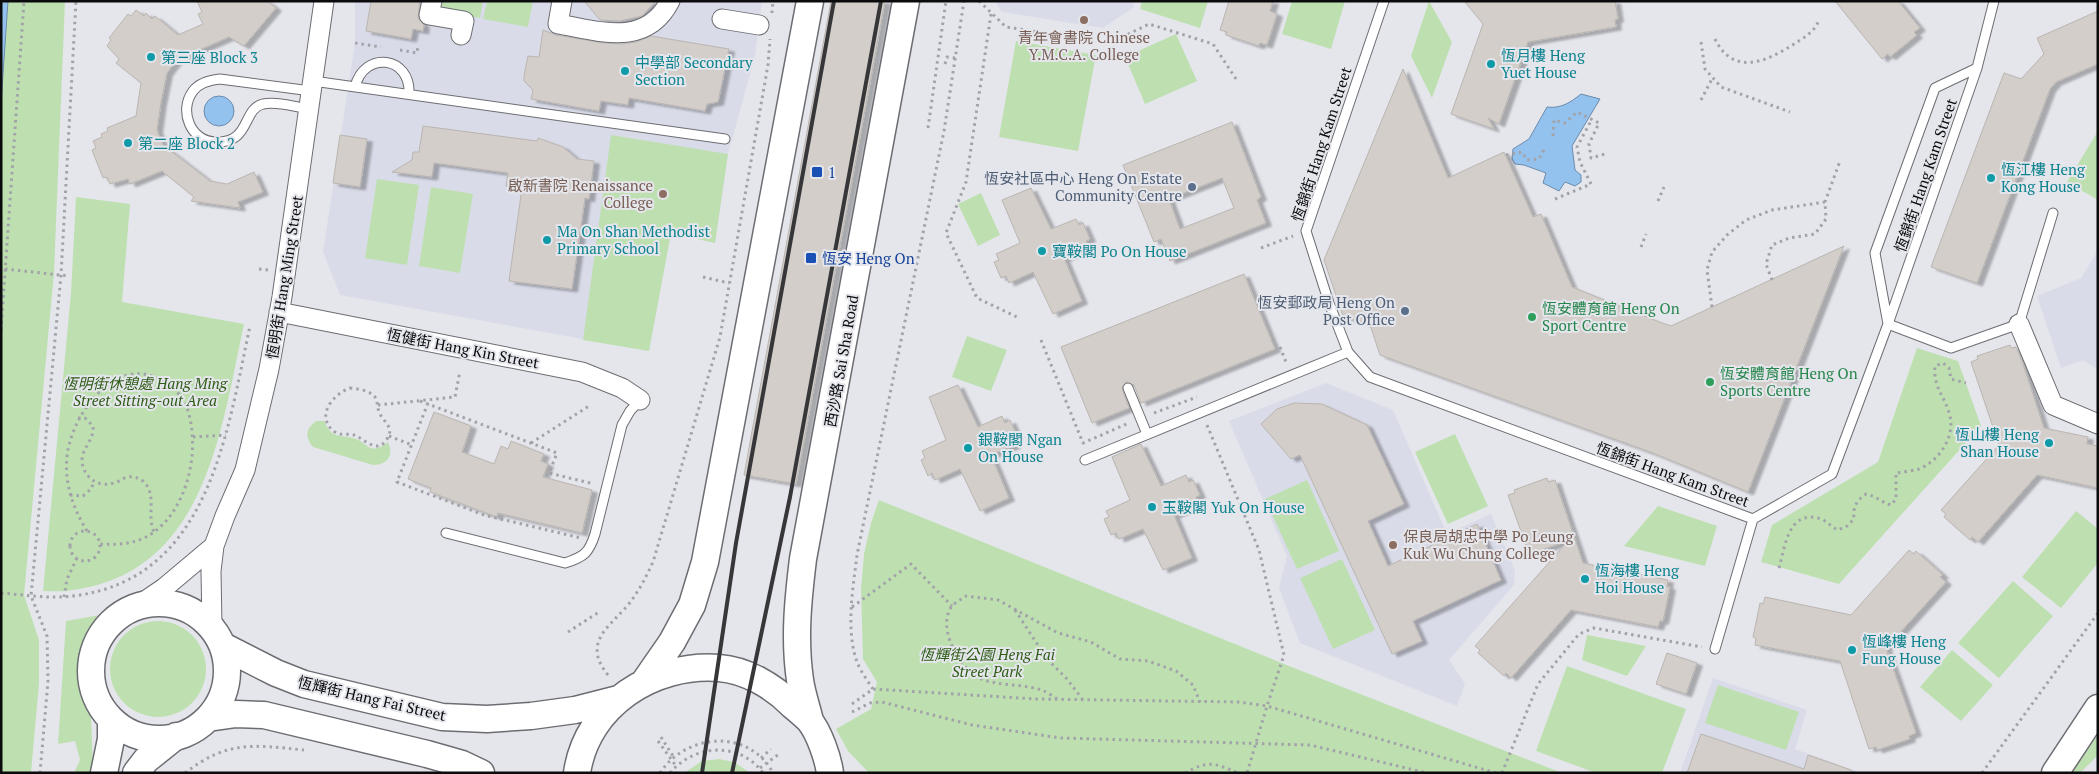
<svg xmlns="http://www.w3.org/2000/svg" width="2099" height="774" font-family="'PT Serif','Noto Sans TC',serif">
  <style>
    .built { fill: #d9dbe8 }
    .green { fill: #bee0b1 }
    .water { fill: #94c2ef; stroke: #6b8bab }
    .building { fill: #d3ceca; stroke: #bab5b1; fill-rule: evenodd; filter: url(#shadow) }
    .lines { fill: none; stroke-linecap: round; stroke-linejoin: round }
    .lane-casing { stroke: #6c6d72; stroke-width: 11 }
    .street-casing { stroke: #6c6d72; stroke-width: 21 }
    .secondary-casing { stroke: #6c6d72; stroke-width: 29 }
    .path { stroke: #a2a3a8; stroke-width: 3; stroke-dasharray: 2.5 4; stroke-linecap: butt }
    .lane { stroke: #fff; stroke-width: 9 }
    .street { stroke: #fff; stroke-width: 19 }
    .secondary { stroke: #fff; stroke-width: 26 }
    .rail { stroke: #37373a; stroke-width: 4 }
    .education-dot { fill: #8d6e63; stroke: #e5e6ec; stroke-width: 2 }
    .culture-dot { fill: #0f9aa8; stroke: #e5e6ec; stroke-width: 2 }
    .transit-dot { fill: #1a4fb4; stroke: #e5e6ec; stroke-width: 2 }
    .service-dot { fill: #5c6f8a; stroke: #e5e6ec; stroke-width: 2 }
    .leisure-dot { fill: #2e9e5b; stroke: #e5e6ec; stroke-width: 2 }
    .labels { text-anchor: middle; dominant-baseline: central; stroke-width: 4; stroke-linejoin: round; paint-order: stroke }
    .education-label { font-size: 15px; fill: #785e54; stroke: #e5e6ec }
    .culture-label { font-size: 15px; fill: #0d838f; stroke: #e5e6ec; text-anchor: start }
    .street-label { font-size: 15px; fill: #0b0b0d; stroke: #e5e6ec }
    .transit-label { font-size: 15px; fill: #164399; stroke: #e5e6ec; text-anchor: start }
    .service-label { font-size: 15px; fill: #4e5e75; stroke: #e5e6ec; text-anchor: end }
    .leisure-label { font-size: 15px; fill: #27864d; stroke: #e5e6ec; text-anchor: start }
    .park-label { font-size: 15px; font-style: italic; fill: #2e5c16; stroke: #e5e6ec }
  </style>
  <defs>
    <filter id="shadow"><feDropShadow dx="5.5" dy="3" stdDeviation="1" flood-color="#0004"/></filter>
  </defs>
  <rect width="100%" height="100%" fill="#e5e6ec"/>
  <path class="built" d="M355 1H762L755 56 728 154 715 243 671 233 649 351 340 295 323 252 355 43Z
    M995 1H1134L1133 8 1103 28 1002 12Z
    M2098 250V370L2083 360 2061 368 2037 296 2081 278Z
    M1326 383 1393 410 1447 534 1491 514 1515 570 1514 585 1449 660 1465 684 1457 706 1300 643 1279 588 1287 556 1229 421Z
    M1713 678 1807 710 1795 749 1839 765 1836 773H1680Z"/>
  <path class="green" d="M8 1H65L54 273 24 595 39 640V684L31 773H1V103Z
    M437 1H483L480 18 435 10Z
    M487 1H533L528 27 483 19Z
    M1142 1H1208L1200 28 1140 9Z
    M1292 1H1345L1331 49 1282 34Z
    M1429 1 1452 42 1432 98 1411 56Z
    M1176 34 1197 81 1145 104 1125 57Z
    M1016 41 1096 55 1078 151 999 137Z
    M2098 131V200L2067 182Z
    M611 135 728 154 715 243 671 233 649 351 583 340Z
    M377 179 419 185 407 265 365 258Z
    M431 187 473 194 460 273 419 266Z
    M981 193 1000 235 978 246 958 204Z
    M76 197 130 204 122 302 244 324C221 430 206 572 73 590 63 592 53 591 43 591L71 293Z
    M967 336 1007 350 991 391 952 377Z
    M1917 348 1958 361 1981 426 1839 584 1761 562 1772 525 1878 462Z
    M317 421H324C333 439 336 434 353 438 369 442 368 457 388 442 394 455 388 465 373 465L313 447C304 437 306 427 317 421Z
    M1455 434 1488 506 1448 524 1415 452Z
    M1307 480 1339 551 1297 569 1265 499Z
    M879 500 1289 666 1562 773H869L848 751 836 729 871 709 877 682 863 659 861 589 864 554 871 523Z
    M1658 506 1717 526 1705 566 1624 546Z
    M2076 511 2098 529V563L2061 608 2022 577Z
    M1342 559 1375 630 1333 649 1300 578Z
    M2013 581 2053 616 1999 678 1958 643Z
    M100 615 84 654 91 716 93 768 90 773H74L80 760 75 741 58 744 66 621Z
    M110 669a48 48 0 1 1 96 0a48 48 0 1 1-96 0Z
    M1587 635 1646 646 1627 676 1582 660Z
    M1952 650 1993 685 1961 721 1920 687Z
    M1567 666 1686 709 1662 773H1596L1536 751Z
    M1718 685 1799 712 1786 750 1705 723Z
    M2098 735V755L2080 773H2071Z
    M719 759 734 762 750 773H684L702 761Z"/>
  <path class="water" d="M1 1H8L1 103Z
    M1581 94 1600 99 1572 146 1575 170 1581 175V182L1575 186 1565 182 1559 191 1543 183 1546 173 1524 165 1515 164 1512 159 1513 149 1529 139 1547 107C1561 109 1571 102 1581 94Z
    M204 111a15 15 0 1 1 30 0a15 15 0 1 1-30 0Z"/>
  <path class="building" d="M197 1H267L276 8 244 46 229 37 177 60 167 73 161 102 157 130 163 145 210 181 227 184 254 172 263 192 238 202 240 208 191 201 194 197 162 171 130 184 128 179 110 184 107 177 103 178 92 150 96 148 93 141 102 137 101 134 108 131 107 128 136 116 141 83 116 63 119 59 107 46 111 40 109 38 128 14 131 16 136 10 144 16 146 13 152 19 155 16 178 35 203 24 198 14 202 12Z
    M371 1H420L418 18 424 25 423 31 413 29 411 39 366 31Z
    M584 1H656L642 16 620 21 600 20Z
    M831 1H885L796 484 744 475Z
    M1229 1H1273L1270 11 1277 14 1267 45 1260 43 1259 46 1226 35 1227 32 1220 30Z
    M1464 1H1615L1618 19 1615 20 1616 27 1528 42 1499 124 1488 118 1494 129 1451 114 1483 24Z
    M1835 1H1898L1920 28 1914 32 1917 35 1890 57 1888 54 1882 59Z
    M2098 11V64L2056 82 2050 89 1977 283 1931 267 2004 73 2021 79 2044 54 2037 38Z
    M543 30 556 35 604 43 621 44 636 42 651 36 729 49 718 102 707 104 705 111 629 98 628 105 601 101 599 111 531 99 533 90 524 81V76L528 56 539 57Z
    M1403 69 1448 178 1504 152 1533 217 1541 214 1572 287 1662 323 1671 326 1844 246 1748 492 1653 453 1380 355 1370 325 1343 316 1324 260Z
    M1232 122 1261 197 1257 200 1266 223 1170 261 1161 239 1154 242 1123 165ZM1222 178 1234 208 1180 229 1169 199Z
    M423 126 537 141 538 138 563 147 577 159 594 161 589 199 585 198 572 289 509 281 522 188 506 186 508 173 434 163 432 177 392 172 412 160 413 152H419Z
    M340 135 367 139 360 187 333 183Z
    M1031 188 1051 229 1076 219 1079 225 1083 223 1090 239 1086 241 1089 248 1064 258 1082 301 1053 314 1033 272 1009 283 1006 276 1001 278 994 262 999 260 996 254 1020 243 1002 200Z
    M1244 274 1275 349 1141 403 1134 385 1126 382 1122 388 1129 408 1092 423 1061 347Z
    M2010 345 2011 348 2016 347 2023 364 2044 428 2088 437 2087 444 2098 446V488L2037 475 1978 542 1972 537 1970 540 1944 517 1946 514 1941 510 1999 445 1971 362 1978 359 1977 356Z
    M958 385 978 427 1002 416 1005 423 1010 420 1017 436 1013 438 1015 445 991 455 1009 498 980 511 960 469 935 480 932 473 928 476 921 460 925 458 922 451 946 440 929 397Z
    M1294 403 1322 404 1367 425 1404 504 1368 521 1388 566 1477 524 1501 580 1413 621 1422 641 1392 654 1300 455 1291 459 1261 424 1277 409Z
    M434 412 471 426 462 452 494 464 501 446 508 449 511 441 544 454 541 461 548 464 543 477 592 490 582 533 498 513 497 517 430 492 431 488 408 479Z
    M1141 444 1161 486 1186 475 1189 482 1193 480 1200 495 1196 497 1199 504 1174 515 1192 558 1163 570 1143 529 1119 539 1116 533 1111 535 1104 519 1109 517 1106 511 1130 500 1112 457Z
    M1547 478 1548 482 1555 480 1583 563 1668 580 1667 587H1670L1663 621H1660L1658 627 1571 610 1511 678 1506 673 1504 676 1478 653 1480 650 1475 646 1568 541 1529 554 1508 495 1515 493 1514 490Z
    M1909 550 1914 554 1916 551 1943 575 1940 577 1946 582 1886 648 1916 733 1909 736 1910 739 1877 750 1876 747 1869 749 1840 661 1755 645 1756 638 1753 637 1760 603 1763 604 1765 597 1851 615Z
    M1667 653 1697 663 1686 694 1656 684Z
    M1701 734 1804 769 1808 755 1851 770V773H1687Z"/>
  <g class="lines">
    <defs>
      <path id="lane" d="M1384 1 1306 231 1329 303 1348 352 1370 377 1753 519 1832 474 1888 324 1977 68 1994 1
        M1977 68 1935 88 1875 253 1888 324 1951 348 2019 324 2053 213
        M313 81 725 139
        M355 87C364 50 411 56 409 94
        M309 109C295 107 277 101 263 104 242 109 251 143 216 142 191 142 178 111 193 91 199 83 210 80 220 79L311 91
        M1128 388 1147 434
        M1085 460 1348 352
        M446 533 565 563C584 557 589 553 595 534L622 425 630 411 640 400
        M1715 649 1753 519"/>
      <path id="street" d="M432 1 429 15 464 21 461 35
        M562 1 558 24C599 31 646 48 670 1
        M722 19 759 25
        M279 312 582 372 622 388 640 400
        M2019 324 2053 405 2098 424
        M139 605 164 588 214 546
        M212 627 211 571 214 546 225 516 245 470 269 369 282 297 324 1"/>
      <path id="secondary" d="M91 671a68 68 0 1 1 136 0a68 68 0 1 1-136 0Z
        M223 646 276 673 304 684 442 717 487 719 531 716 575 710 618 699
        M645 681 672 642 692 605 705 562 810 1
        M208 718 236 714 264 715 427 754 462 764 481 773
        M810 721C807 708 802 694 800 680 794 639 798 600 803 559L906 1
        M104 773 111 739V721
        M136 773 146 760 176 736
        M577 773C587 705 653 663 719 668 746 670 773 686 792 705 798 710 804 715 809 720 819 732 828 758 830 773
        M2055 773 2098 708"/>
    </defs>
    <use href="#lane" class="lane-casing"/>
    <use href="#street" class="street-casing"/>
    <use href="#secondary" class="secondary-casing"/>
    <path class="path" d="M979 1 1006 27 1110 43 1149 24 1213 44 1238 82
      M772 13 773 1
      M991 14 966 182 946 233 977 298 1017 317
      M1715 39C1733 76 1765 62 1791 46 1803 38 1814 33 1819 20
      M1701 42 1705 69 1721 87 1790 112
      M355 43 381 47
      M400 50 417 53 418 46
      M945 64 947 57 955 58
      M1701 100 1713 77
      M928 128 946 1
      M1553 136 1554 120 1565 123 1577 112 1599 123 1589 144 1591 158 1605 154
      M1506 155 1522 152 1527 160 1539 159 1545 148
      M1555 199 1591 184 1580 162 1577 147 1592 119
      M1658 201 1664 187
      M1641 247 1646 234
      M1261 248 1293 236
      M5 269 69 276
      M259 269 269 270
      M703 277 729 283
      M1772 280 1766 264 1772 245 1789 238 1815 234 1826 219 1825 202 1840 161
      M1712 307 1707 270 1712 252 1727 235 1746 220 1772 210 1825 202
      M1 330 24 1
      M1041 340 1083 443 1129 423
      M1280 347 1286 362
      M350 388C358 389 369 390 375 397 378 402 377 407 379 412 383 422 395 427 387 439 377 455 365 439 354 435 348 433 341 436 335 432 314 417 333 394 350 388Z
      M420 401 557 453 549 473 594 484
      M428 403 397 482 484 515 581 538
      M378 405 455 397 460 371
      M1154 413 1197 397
      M78 418H85L93 426C95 440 81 448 82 462 84 478 99 488 114 483 119 482 122 478 128 477 134 476 138 478 143 481 158 495 146 514 154 532
      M1207 425 1259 550 1284 655 1267 706 1247 773
      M389 436 412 445
      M193 437 226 435
      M531 443 589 406
      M70 495 83 496 92 488 93 481
      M87 531C68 500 59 465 74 430 88 396 125 356 164 382 172 387 181 394 185 403 202 442 190 506 154 532 138 544 120 545 100 544
      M70 546a15 15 0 1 1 30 0a15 15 0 1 1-30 0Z
      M1779 568C1785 547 1788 511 1818 518 1825 519 1831 527 1838 530L1847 526 1854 519C1853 507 1856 501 1866 494 1876 496 1881 502 1891 505L1896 499V473C1903 472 1912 471 1919 469 1939 461 1955 437 1950 416 1945 396 1933 388 1935 366L1943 363 1949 368 1951 379 1966 383
      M1 593C25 595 50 599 73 596 209 580 227 433 250 326
      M64 597 67 579 77 558
      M852 607 911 564 952 606
      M1015 610 1047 659 1067 679 1083 700
      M568 632 599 612
      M608 675C582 643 608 628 628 605 639 591 646 577 653 562L720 337 768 65 770 39
      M873 689C867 680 859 669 856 659 846 627 853 588 857 555L944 131 964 1
      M1057 699C1053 696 1048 693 1044 691 1024 683 999 687 979 678 959 668 935 625 953 605 956 602 962 599 966 596L998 600 1058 633 1091 642 1120 659 1148 661 1176 671 1193 685 1200 702
      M852 704 873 689 1036 699 1239 702 1267 706 1496 773
      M852 712 870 703 882 702 972 725 1061 738 1310 745 1427 773
      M661 737 673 756
      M658 741 676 766
      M761 758 771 749
      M760 768 779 754
      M40 773 48 681 47 636 31 596 61 275 76 1
      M185 773C228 740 253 745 304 750
      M660 773C686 733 749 728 773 773
      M670 773C694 744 740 741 763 773
      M1185 773C1208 760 1215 763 1238 773
      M1502 773 1538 684 1579 634 1594 628 1702 647
      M1982 773 2098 613"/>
    <use href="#lane" class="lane"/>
    <use href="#street" class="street"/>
    <use href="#secondary" class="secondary"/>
    <path class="rail" d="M702 773 736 543 834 1
      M732 773 790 497 881 1"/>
  </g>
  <g class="education-dot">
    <circle cx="1084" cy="20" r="5"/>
    <circle cx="663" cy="194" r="5"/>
    <circle cx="1393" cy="545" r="5"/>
  </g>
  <g class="culture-dot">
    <circle cx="151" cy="57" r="5"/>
    <circle cx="1491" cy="64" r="5"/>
    <circle cx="625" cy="71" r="5"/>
    <circle cx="128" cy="143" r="5"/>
    <circle cx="1991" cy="178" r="5"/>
    <circle cx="547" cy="240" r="5"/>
    <circle cx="1042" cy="251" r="5"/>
    <circle cx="2049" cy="443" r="5"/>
    <circle cx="968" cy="448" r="5"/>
    <circle cx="1152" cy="507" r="5"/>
    <circle cx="1585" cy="579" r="5"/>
    <circle cx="1852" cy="650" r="5"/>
  </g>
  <g class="transit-dot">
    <rect x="811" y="166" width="12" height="12" rx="2.5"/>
    <rect x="805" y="252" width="12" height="12" rx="2.5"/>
  </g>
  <g class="service-dot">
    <circle cx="1192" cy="187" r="5"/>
    <circle cx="1405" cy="311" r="5"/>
  </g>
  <g class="leisure-dot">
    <circle cx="1532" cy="317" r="5"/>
    <circle cx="1710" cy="382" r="5"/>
  </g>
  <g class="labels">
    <g class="education-label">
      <text x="1084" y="37">青年會書院 Chinese<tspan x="1084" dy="17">Y.M.C.A. College</tspan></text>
      <text x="653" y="185" text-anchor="end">啟新書院 Renaissance<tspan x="653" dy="17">College</tspan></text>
      <text x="1403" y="536" text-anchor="start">保良局胡忠中學 Po Leung<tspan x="1403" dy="17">Kuk Wu Chung College</tspan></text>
    </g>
    <g class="culture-label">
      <text x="1501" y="55">恆月樓 Heng<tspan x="1501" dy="17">Yuet House</tspan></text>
      <text x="161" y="57">第三座 Block 3</text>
      <text x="635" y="62">中學部 Secondary<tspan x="635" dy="17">Section</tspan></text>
      <text x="138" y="143">第二座 Block 2</text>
      <text x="2001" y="169">恆江樓 Heng<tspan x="2001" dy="17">Kong House</tspan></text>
      <text x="557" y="231">Ma On Shan Methodist<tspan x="557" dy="17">Primary School</tspan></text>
      <text x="1052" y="251">寶鞍閣 Po On House</text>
      <text x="2039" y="434" text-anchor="end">恆山樓 Heng<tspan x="2039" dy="17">Shan House</tspan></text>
      <text x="978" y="439">銀鞍閣 Ngan<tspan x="978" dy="17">On House</tspan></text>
      <text x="1162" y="507">玉鞍閣 Yuk On House</text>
      <text x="1595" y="570">恆海樓 Heng<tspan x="1595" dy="17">Hoi House</tspan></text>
      <text x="1862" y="641">恆峰樓 Heng<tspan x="1862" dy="17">Fung House</tspan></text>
    </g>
    <g class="street-label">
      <text transform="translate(1321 144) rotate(-72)">恆錦街 Hang Kam Street</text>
      <text transform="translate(1925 175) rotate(-71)">恆錦街 Hang Kam Street</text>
      <text transform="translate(284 277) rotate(-81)">恆明街 Hang Ming Street</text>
      <text transform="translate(463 348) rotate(11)">恆健街 Hang Kin Street</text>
      <text transform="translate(841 361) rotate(-80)">西沙路 Sai Sha Road</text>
      <text transform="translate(1673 474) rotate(20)">恆錦街 Hang Kam Street</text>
      <text transform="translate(372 698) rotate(13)">恆輝街 Hang Fai Street</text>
    </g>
    <g class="transit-label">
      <text x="828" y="172">1</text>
      <text x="822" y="258">恆安 Heng On</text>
    </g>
    <g class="service-label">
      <text x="1182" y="178">恆安社區中心 Heng On Estate<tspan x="1182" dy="17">Community Centre</tspan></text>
      <text x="1395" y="302">恆安郵政局 Heng On<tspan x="1395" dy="17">Post Office</tspan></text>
    </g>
    <g class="leisure-label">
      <text x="1542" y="308">恆安體育館 Heng On<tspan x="1542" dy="17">Sport Centre</tspan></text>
      <text x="1720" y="373">恆安體育館 Heng On<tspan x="1720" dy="17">Sports Centre</tspan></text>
    </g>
    <g class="park-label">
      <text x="145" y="383">恆明街休憩處 Hang Ming<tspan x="145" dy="17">Street Sitting-out Area</tspan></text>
      <text x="987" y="654">恆輝街公園 Heng Fai<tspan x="987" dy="17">Street Park</tspan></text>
    </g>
  </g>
  <rect width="2099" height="774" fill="none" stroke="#0b0b0d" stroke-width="5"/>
</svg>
